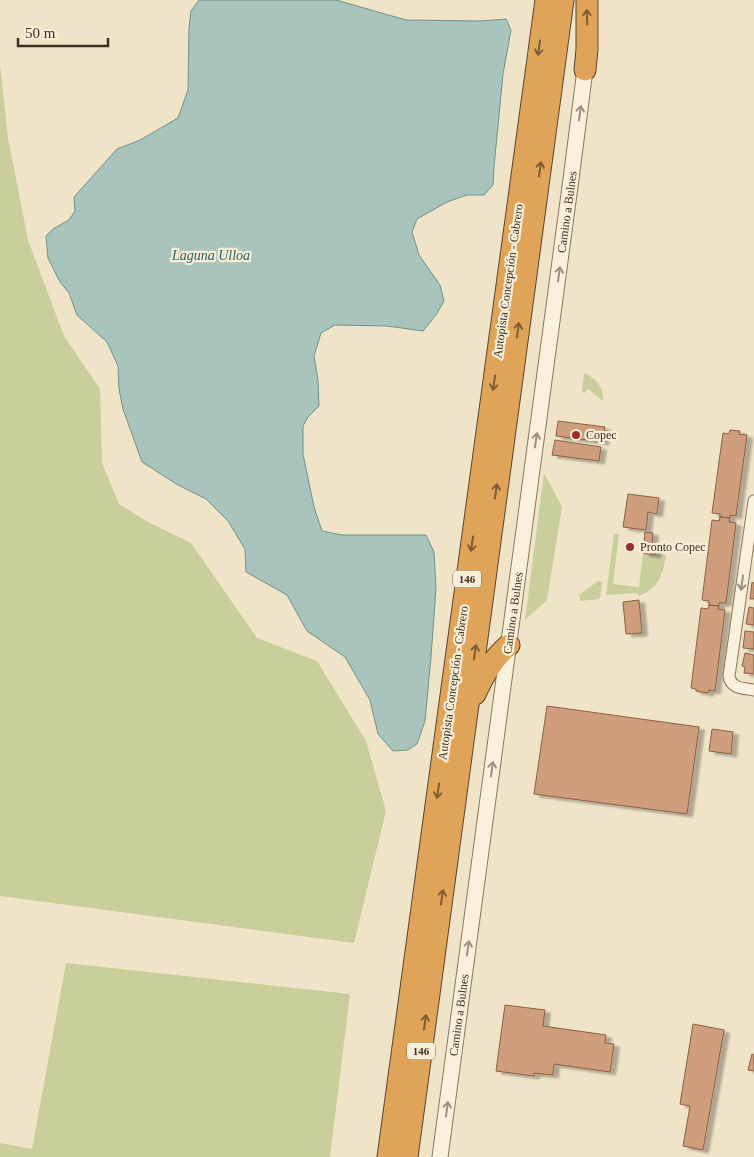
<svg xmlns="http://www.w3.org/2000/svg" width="754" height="1157" font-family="'Times New Roman',serif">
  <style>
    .green { fill: #c9cf9b }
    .water { fill: #a9c4bc; stroke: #6f938a }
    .building { fill: #cf9f7d; stroke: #8d5f41; filter: url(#shadow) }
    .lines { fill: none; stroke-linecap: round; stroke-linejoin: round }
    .minor-casing { stroke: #8d765c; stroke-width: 13 }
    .tertiary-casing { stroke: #8d765c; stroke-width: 17 }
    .motorway-casing { stroke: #5b4430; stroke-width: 23 }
    .minor { stroke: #faf1dc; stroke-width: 11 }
    .tertiary { stroke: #faf1dc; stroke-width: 15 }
    .motorway { stroke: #e0a458; stroke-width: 21 }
    .oneway { stroke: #7e5d36 }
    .oneway2 { stroke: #9c907e }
    .poi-dot { fill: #9e2a2b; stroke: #f7eed8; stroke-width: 2 }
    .labels { text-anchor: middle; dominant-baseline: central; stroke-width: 4.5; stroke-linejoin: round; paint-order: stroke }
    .shield { fill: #f7eed8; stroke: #756857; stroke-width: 1 }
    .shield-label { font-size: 11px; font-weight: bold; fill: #3d2e20 }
    .street-label { font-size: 12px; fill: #3d2e20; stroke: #f7eed8 }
    .poi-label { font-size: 12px; fill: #3d2e20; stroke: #f7eed8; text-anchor: start }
    .water-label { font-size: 14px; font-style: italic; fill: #2f5d5a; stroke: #f7eed8 }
  </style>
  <defs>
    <filter id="shadow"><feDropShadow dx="5.5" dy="3" stdDeviation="1" flood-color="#0004"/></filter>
  </defs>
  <rect width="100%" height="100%" fill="#f0e4c8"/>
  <path class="green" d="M0 64 8 138 28 240 64 336 100 389 102 463 119 504 148 522 191 543 257 638 317 661 366 741 386 811 354 943 0 896Z
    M584 373C596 378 604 387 603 401L588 389 585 393 582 392Z
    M544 473 562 507 547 600 525 620Z
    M614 534H619L613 584 639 587 643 553 666 555C663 574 659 589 639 596L637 593 606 595Z
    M598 581 602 582 600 599 580 601 579 595Z
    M66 963 350 994 330 1157H0V1143L32 1149Z"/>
  <path class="water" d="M199 0H336L406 20 480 21 506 19 511 30 503 74 494 167 493 185 484 195H467L447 202 417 219 412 232 419 255 440 285 444 301 436 315 423 331 387 326 335 325 321 333 314 356 318 380 319 406 308 417 303 426V454L314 507 322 531 342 535H426L434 552 436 588 431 657 425 721 417 744 408 750 393 751 378 734 370 700 345 657 307 631 287 595 246 572 245 549 228 521 206 499 178 485 142 462 123 409 119 389 118 366 107 342 77 315 69 293 60 282 48 258 46 236 53 229 69 220 75 211 74 197 117 149 140 140 178 118 188 90 189 27 191 11Z"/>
  <path class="building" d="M558 421 605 427 603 442 556 436Z
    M730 430 740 431 739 434 747 435 736 516 730 515V518L720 517V514L712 513 723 433 729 434Z
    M555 440 601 447 599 461 552 455Z
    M628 494 659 498 657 514 648 512 646 530 623 527Z
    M720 517 730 518 729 522 736 523 726 603H719V606L709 605V601L702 600 712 520 719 521Z
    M645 532 653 533 652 543 656 544 655 555 643 553Z
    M752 582 754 583V599H750Z
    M639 600 642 633 626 634 623 602Z
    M709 605 719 606 718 609 725 610 715 691 709 690 708 693 696 691V689L691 688 701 608 708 609Z
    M749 607 754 608V625L746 624Z
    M745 631 754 632V649L743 648Z
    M745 653 754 655V674L744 673 745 667 742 666Z
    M547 706 699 727 687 814 534 794Z
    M712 729 733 732 731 754 709 751Z
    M505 1005 545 1010 543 1026 606 1035 605 1043 614 1044 610 1072 554 1064 553 1075 534 1073V1076L496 1071Z
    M693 1024 724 1030 703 1150 683 1146 690 1106 680 1104Z
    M752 1054 754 1055V1071L748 1070Z"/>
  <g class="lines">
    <defs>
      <path id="minor" d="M754 501 729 676C731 689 743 688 754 690"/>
      <path id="tertiary" d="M440 1157 571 179 585 70"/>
      <path id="motorway" d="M585 70 587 49V0
        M475 694C484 675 493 658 509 645
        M388 1157 546 0
        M407 1157 563 0"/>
    </defs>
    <use href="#minor" class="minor-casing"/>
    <use href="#tertiary" class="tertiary-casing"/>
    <use href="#motorway" class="motorway-casing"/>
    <use href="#minor" class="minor"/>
    <use href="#tertiary" class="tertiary"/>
    <use href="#motorway" class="motorway"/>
  </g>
  <defs><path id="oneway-shaft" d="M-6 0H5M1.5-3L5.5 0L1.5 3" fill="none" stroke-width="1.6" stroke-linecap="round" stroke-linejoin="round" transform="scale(1.25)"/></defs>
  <g class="oneway">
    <use href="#oneway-shaft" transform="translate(587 17) rotate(-92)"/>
    <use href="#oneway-shaft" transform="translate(539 48) rotate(98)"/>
    <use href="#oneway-shaft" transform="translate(540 169) rotate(-82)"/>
    <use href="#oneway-shaft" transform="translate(518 330) rotate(-82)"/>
    <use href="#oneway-shaft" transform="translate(494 383) rotate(98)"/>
    <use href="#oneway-shaft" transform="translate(496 491) rotate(-82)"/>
    <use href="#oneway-shaft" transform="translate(472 544) rotate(98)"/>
    <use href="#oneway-shaft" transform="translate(475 652) rotate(-82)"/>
    <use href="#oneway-shaft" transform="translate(438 791) rotate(98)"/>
    <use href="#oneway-shaft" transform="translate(442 897) rotate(-82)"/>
    <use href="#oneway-shaft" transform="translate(425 1022) rotate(-82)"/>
  </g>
  <g class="oneway2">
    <use href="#oneway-shaft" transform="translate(580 113) rotate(-83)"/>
    <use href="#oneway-shaft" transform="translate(559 274) rotate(-82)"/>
    <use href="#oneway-shaft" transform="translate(536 440) rotate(-82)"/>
    <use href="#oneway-shaft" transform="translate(742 583) rotate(98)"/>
    <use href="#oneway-shaft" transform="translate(492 769) rotate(-83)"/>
    <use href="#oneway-shaft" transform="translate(468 948) rotate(-82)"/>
    <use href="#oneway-shaft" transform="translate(447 1109) rotate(-82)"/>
  </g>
  <g class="poi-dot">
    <circle cx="576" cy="435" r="5"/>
    <circle cx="630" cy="547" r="5"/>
  </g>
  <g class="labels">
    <g class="shield">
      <rect x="453" y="570.5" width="28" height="17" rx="4"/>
      <rect x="407" y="1042.5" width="28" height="17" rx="4"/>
    </g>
    <g class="shield-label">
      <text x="467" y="579">146</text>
      <text x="421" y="1051">146</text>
    </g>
    <g class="street-label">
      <text transform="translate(567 212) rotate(-82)">Camino a Bulnes</text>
      <text transform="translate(508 281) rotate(-82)">Autopista Concepción - Cabrero</text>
      <text transform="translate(513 613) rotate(-82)">Camino a Bulnes</text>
      <text transform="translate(453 683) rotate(-82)">Autopista Concepción - Cabrero</text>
      <text transform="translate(459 1015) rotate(-82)">Camino a Bulnes</text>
    </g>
    <g class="poi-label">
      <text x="586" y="435">Copec</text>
      <text x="640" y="547">Pronto Copec</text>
    </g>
    <g class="water-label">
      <text x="211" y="255">Laguna Ulloa</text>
    </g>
  </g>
  <path d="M18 38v8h90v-8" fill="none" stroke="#3d2e20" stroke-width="2.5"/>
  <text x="25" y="38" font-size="15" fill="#3d2e20" stroke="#f7eed8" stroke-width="4" paint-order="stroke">50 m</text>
</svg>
